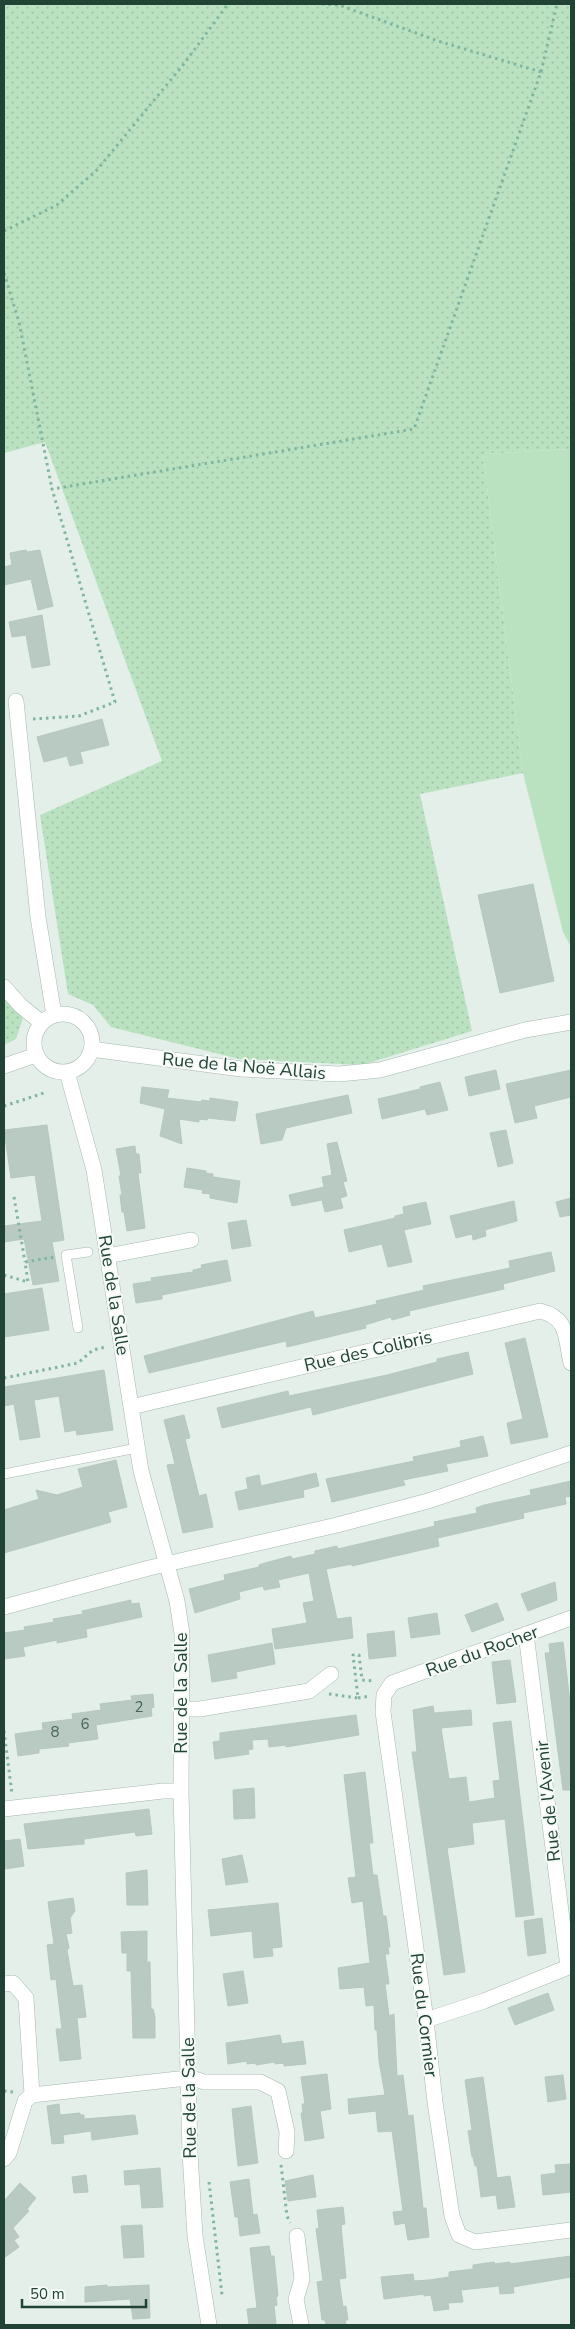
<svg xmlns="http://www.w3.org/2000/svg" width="575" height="2329" font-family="'Nunito Sans',sans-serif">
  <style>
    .grass { fill: url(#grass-dots) }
    .park { fill: #bae2c1 }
    .building { fill: #b8cac1; stroke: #b5c9bf }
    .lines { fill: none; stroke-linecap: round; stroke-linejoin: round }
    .lane-casing { stroke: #a5b8af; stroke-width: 10 }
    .street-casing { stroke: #a5b8af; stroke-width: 16 }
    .path { stroke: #80b6a0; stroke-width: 3; stroke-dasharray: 2.5 4; stroke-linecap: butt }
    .lane { stroke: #fff; stroke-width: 9 }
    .street { stroke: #fff; stroke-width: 15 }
    .labels { text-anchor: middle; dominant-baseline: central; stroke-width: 4; stroke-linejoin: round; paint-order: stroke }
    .number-label { font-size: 15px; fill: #466559 }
    .street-label { font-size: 18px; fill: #204336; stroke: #f5faf7 }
  </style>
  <defs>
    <pattern id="grass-dots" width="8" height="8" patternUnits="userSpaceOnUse" patternTransform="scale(1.25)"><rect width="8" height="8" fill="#bae2c1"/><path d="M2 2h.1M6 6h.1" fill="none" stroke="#a0c3a6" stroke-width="1.8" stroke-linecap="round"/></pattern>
  </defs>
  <rect width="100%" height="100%" fill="#e3efe8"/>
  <path class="grass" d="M4 4H571V449L483 454 523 773 420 794 472 1031 362 1065 239 1059 111 1027 93 1005 68 994 40 815 162 761 45 442 4 453Z
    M4 998 23 1018 16 1039 4 1045Z"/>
  <path class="park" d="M571 449V947L563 932 523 773 483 454Z"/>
  <path class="building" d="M26 550 27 552 40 550 53 606 38 610 31 579 4 585V567L12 565 10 553Z
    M42 615 50 665 32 668 26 635 12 637 9 622Z
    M102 719 109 745 80 752 83 763 70 766 67 756 44 762 37 737Z
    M533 884 554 981 500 993 478 895Z
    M496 1070 500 1089 469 1096 465 1077Z
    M571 1070V1097L534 1106 537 1118 515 1123 506 1084Z
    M440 1082 448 1110 427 1115 425 1109 382 1119 378 1099 420 1089V1087Z
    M142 1087 169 1090 167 1098 201 1102 202 1100 210 1101V1098L238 1102 235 1121 208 1118 207 1120 199 1119V1122L179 1119 182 1144 160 1136 165 1109 140 1103Z
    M348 1095 352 1113 286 1128 282 1140 261 1144 256 1114Z
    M47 1125 64 1240 52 1242 59 1281 33 1285 24 1239 4 1242V1226L42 1221 35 1175 11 1178 4 1130Z
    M506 1130 513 1163 498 1167 490 1133Z
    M337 1142 347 1181 343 1182 347 1196 340 1198 343 1208 325 1212 322 1200 292 1206 289 1195 324 1187 322 1177 332 1175 327 1144Z
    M135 1146 136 1154H139L141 1173H138L145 1228 127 1231 124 1212H122L120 1195H122L119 1176H121L116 1149Z
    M187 1168 206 1171V1173L213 1174V1177L240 1181 237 1203 210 1198V1194L202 1193 203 1190 184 1187Z
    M571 1198V1215L560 1217 556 1202Z
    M514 1201 517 1221 485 1230 486 1236 473 1240 472 1234 456 1238 450 1216Z
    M426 1202 431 1224 404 1230 412 1262 388 1267 382 1244 349 1252 344 1230 395 1218V1216L404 1214 403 1207Z
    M246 1220 251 1246 232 1249 228 1223Z
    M551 1252 555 1271 503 1284 504 1289 409 1311 410 1315 392 1320 391 1317 365 1325 366 1328 287 1347 286 1341 149 1373 144 1356 313 1311 315 1318 377 1304 376 1301 424 1290 423 1286 510 1268 509 1261Z
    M227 1260 231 1281 162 1295V1299L136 1303 133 1284 152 1281 151 1278 193 1272V1270L202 1268 201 1265Z
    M42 1288 49 1330 4 1337V1294Z
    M525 1338 548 1437 511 1444 507 1423 523 1419 505 1343Z
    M468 1352 473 1374 313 1415 311 1407 222 1428 217 1408 288 1391 289 1396 387 1375 437 1362V1359Z
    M104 1370 113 1430 77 1435 76 1430 65 1432 59 1396 34 1400 40 1437 20 1440 14 1404 4 1406V1387Z
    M184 1415 190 1438 185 1439 199 1496 206 1494 213 1527 183 1533 167 1465 175 1464 164 1420Z
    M483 1436 488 1456 446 1464 448 1471 403 1480 405 1485 332 1502 326 1479 414 1461 413 1457 461 1447 460 1441Z
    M116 1460 127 1507 108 1512 111 1522 4 1553V1510L39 1499 36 1490 57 1495 83 1487 78 1469Z
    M316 1473 319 1486 303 1490 304 1497 239 1510 235 1492 248 1489 246 1478 259 1475 261 1486Z
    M571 1481V1496L565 1497 566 1504 523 1513 524 1518 438 1538 435 1526 439 1546 352 1566V1564L326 1569 337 1619 351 1617 353 1638 275 1649 272 1629 307 1623 303 1603 314 1601 309 1573 278 1580 280 1587 264 1590 263 1586 239 1592 240 1599 195 1613 189 1589 225 1580 224 1575 259 1567V1565L265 1563 291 1556 292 1559 315 1554V1551L337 1546 338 1549 435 1526 434 1522 477 1513 476 1508 484 1505 531 1495 530 1490Z
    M555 1582 557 1600 528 1611 521 1594Z
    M131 1600V1604L139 1603 142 1617 86 1629 87 1637 57 1643V1640L23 1647 25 1656 4 1659V1633L25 1630 24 1627 54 1622 53 1619 83 1614 82 1611Z
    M497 1603 504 1620 472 1632 465 1615Z
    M437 1613 440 1634 411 1638 408 1618Z
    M394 1631 396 1656 369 1659 367 1634Z
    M563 1642 571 1711V1790H563L545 1653H550L549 1644Z
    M272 1643 275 1664 236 1672 237 1678 212 1682 208 1655Z
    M510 1660 516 1702 497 1704 492 1662Z
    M153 1694 154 1707 151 1708 152 1716 96 1725 98 1739 68 1743 69 1746 39 1749V1753L18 1756 15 1734 43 1730 42 1723 73 1719 72 1714 101 1710 100 1704 132 1700 131 1696Z
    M433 1706 434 1713 471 1710 472 1725 441 1728 449 1779 466 1777 469 1802 495 1798 493 1781 500 1780 493 1723 511 1721 534 1915 516 1917 505 1819 472 1823 474 1844 447 1848 465 1972 444 1975 412 1752H417L413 1710Z
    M356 1715 359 1735 286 1747V1745L269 1747 268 1739 252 1740 253 1749 248 1750 249 1754 215 1759 213 1742 220 1741V1733Z
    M365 1772 373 1843H369L373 1875H377L383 1916H386L390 1947H388L389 1954H385L389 1984H385L389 2016 394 2014 397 2076 403 2075 408 2116 413 2115 423 2208H426L429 2237 408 2240 405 2223 395 2225 393 2212 403 2211 392 2131 378 2132 376 2111 349 2114 348 2099 385 2095 379 2061 377 2030H375L374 2005 366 2006 364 1987 340 1989 338 1968 370 1963 363 1901 352 1903 348 1878 356 1877 344 1775Z
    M254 1788 255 1818 234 1819 233 1790Z
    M149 1809 152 1834 136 1836 135 1832 84 1839V1844L28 1849 24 1824Z
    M20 1839 24 1866 5 1869 4 1841Z
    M242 1855 248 1882 226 1885 222 1859Z
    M147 1870 148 1905H127L126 1873Z
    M73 1898 75 1911 70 1918 72 1933 66 1934 69 1948 67 1950 73 1986 82 1985 86 2017 77 2018 81 2059 60 2061 56 2029H62L56 1979 51 1980 47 1945 54 1944 48 1902Z
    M278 1903 282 1947 272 1948 273 1956 254 1958 252 1931 211 1936 208 1910Z
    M542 1918 546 1953 528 1956 524 1921Z
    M147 1931V1962H150L151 2009H153L155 2017V2038H133L131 1971H127V1953H122L121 1932Z
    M243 1971 248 2003 228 2006 223 1974Z
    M548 1993 554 2010 515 2025 508 2008Z
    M280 2035 282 2044 303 2041 306 2064 284 2066V2063L275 2064V2062L256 2065V2063L247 2064V2061L228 2064 226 2043Z
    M327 2074 331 2109 320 2111 324 2138 305 2141 301 2113H303L302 2104H305L301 2077Z
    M563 2075 566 2099 548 2102 545 2077Z
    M483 2077 497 2178 510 2176 515 2207 498 2209 496 2195 481 2197 477 2166H475L473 2157H472L468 2131 472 2130 465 2080Z
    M59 2104 60 2115 80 2113V2115H84V2119L135 2115 138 2134 92 2140 91 2131 63 2135 64 2143 52 2144 47 2106Z
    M251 2106 258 2163 238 2166 232 2109Z
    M570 2164 571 2192 543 2195 541 2175 556 2173 555 2165Z
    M160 2168 163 2207 142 2208 140 2184 125 2185 124 2171Z
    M86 2175 88 2192 74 2193 72 2177Z
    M313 2175 316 2197 288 2201 285 2181Z
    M249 2179 253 2215 257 2214 260 2233 240 2236 238 2217H235L230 2182Z
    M20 2183 36 2198 27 2209 29 2211 13 2228 19 2237 14 2240 19 2247 4 2258V2201Z
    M343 2207 345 2224 341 2225 346 2278 339 2279 343 2307 346 2306 348 2320H345L346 2325H326L325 2320H322L317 2282 323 2281 316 2229 319 2228 317 2210Z
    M142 2225 144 2257 124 2258 121 2226Z
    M269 2246 271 2256H274L278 2296 276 2297 277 2305 274 2306 276 2324 249 2325 247 2309 257 2308 250 2248Z
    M571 2256V2277L513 2287 514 2293 500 2294 499 2286 461 2290 463 2302 448 2303 449 2309 434 2311 431 2295 424 2296V2294L384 2299 381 2277 413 2274 414 2281 429 2280 449 2277V2272L473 2269V2265L494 2262 495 2264 510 2262V2264Z
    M107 2285V2287L149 2285 150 2318 133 2319 130 2299 85 2302V2287Z"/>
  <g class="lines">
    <defs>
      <path id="lane" d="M78 1328 66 1255 88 1252
        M4 1474 137 1448"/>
      <path id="street" d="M16 701 38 917 54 1015
        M4 987 21 1006 42 1023
        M34 1043a29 29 0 1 1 58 0a29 29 0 1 1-58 0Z
        M91 1049 241 1069 339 1074 380 1070 525 1030 571 1022
        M4 1066 36 1055
        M67 1072 94 1170 141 1471 177 1601 182 1634 181 1791 190 2153 195 2236 209 2325
        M107 1256 191 1240
        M131 1407 540 1311C569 1318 565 1337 571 1363
        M4 1607 149 1568 337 1525 428 1501 571 1453
        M571 1618 392 1683 384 1695 383 1712 426 2020 435 2102 452 2216 459 2235 475 2242 571 2230
        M526 1634 568 1967
        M182 1709H200L309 1691 331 1674
        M4 1809 163 1791H181
        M4 1984 13 1983 26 1998 32 2095
        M426 2020 484 2001 571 1966
        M4 2159 9 2153 25 2101 32 2095 178 2079H195L204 2082H260L278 2091 287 2132 286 2151
        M297 2236 302 2279 296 2299 301 2325"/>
    </defs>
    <use href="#lane" class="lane-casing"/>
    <use href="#street" class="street-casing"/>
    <path class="path" d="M322 4 339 5 438 41 541 72
      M4 231 57 205 96 171 183 65 228 4
      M4 273 19 322 52 489
      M33 719 79 716 115 702 52 489 414 429 541 72 557 4
      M4 1106 44 1093
      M14 1197 25 1262
      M4 1275 28 1282 25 1262 55 1257
      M4 1378 78 1363 93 1350 106 1347
      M329 1694 358 1698 353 1655H359L362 1680 375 1681
      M358 1698 370 1696
      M4 1731 12 1794
      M4 2091 13 2092
      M281 2165 287 2216 290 2223
      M209 2182 222 2295"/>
    <use href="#lane" class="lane"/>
    <use href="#street" class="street"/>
  </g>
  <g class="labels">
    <g class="number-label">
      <text x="139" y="1707">2</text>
      <text x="85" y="1724">6</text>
      <text x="55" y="1732">8</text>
    </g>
    <g class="street-label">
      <text transform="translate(244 1066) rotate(5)">Rue de la Noë Allais</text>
      <text transform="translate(114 1295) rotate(81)">Rue de la Salle</text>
      <text transform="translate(368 1351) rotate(-13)">Rue des Colibris</text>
      <text transform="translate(482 1651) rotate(-20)">Rue du Rocher</text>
      <text transform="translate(181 1693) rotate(-90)">Rue de la Salle</text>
      <text transform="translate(548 1801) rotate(-96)">Rue de l'Avenir</text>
      <text transform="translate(424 2015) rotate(83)">Rue du Cormier</text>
      <text transform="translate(189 2098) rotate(-91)">Rue de la Salle</text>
    </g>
  </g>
  <rect width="575" height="2329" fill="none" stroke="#204336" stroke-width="10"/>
  <path d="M22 2299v8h124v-8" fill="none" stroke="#204336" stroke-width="2.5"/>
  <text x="30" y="2299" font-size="15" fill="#204336" stroke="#f5faf7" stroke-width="4" paint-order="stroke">50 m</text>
</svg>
